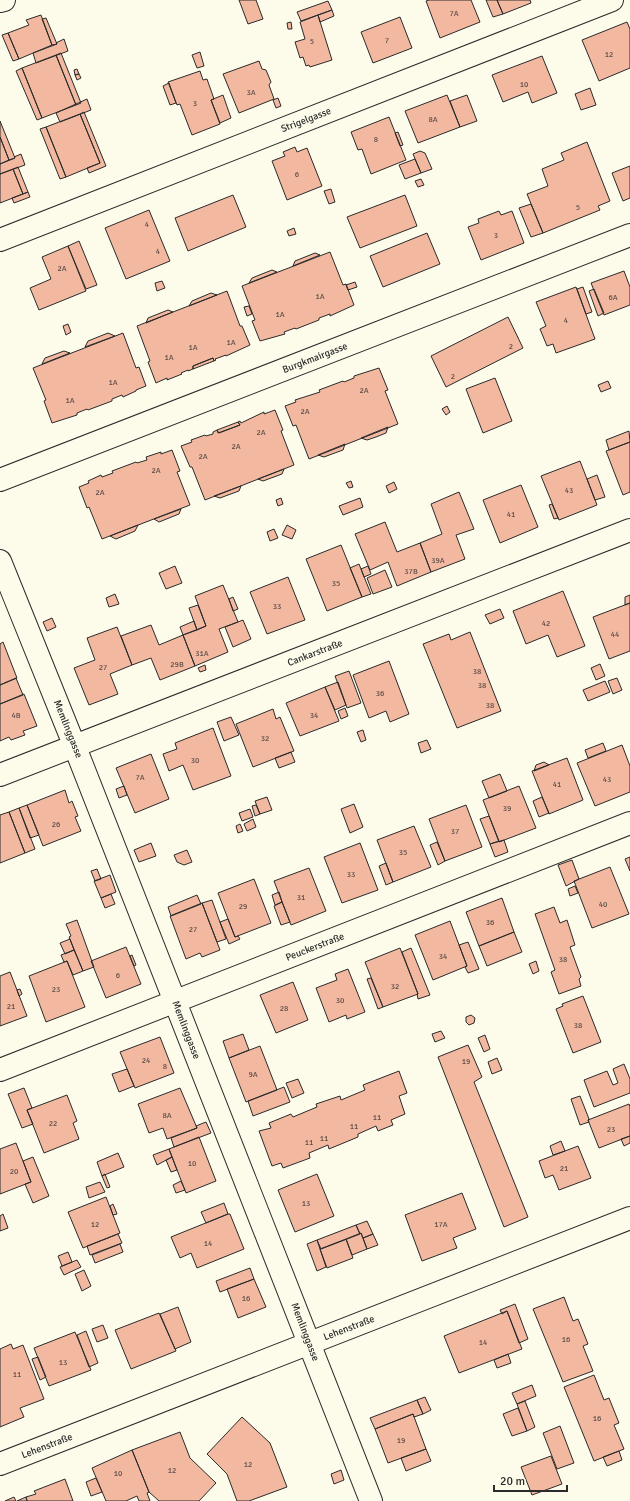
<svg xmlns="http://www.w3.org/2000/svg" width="630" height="1501" font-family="Signika,sans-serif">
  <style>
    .building { fill: #f2b8a0; stroke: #2b2b2b }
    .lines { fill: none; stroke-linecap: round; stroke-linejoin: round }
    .minor-casing { stroke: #2b2b2b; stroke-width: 24 }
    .minor { stroke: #fdfbea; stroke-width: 22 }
    .labels { text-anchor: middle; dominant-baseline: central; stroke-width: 3; stroke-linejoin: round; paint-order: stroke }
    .number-label { font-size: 8px; fill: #5d4e48 }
    .street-label { font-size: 10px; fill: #2b2b2b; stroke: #fdfbea }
  </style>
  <rect width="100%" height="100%" fill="#fdfbea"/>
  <path class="building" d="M239 0H256L263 19 248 24Z
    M429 0H471L480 22 440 38 426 1Z
    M486 0H497L503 14 493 17Z
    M497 0H530L531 3 503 14Z
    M328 1 332 10 301 21 297 12Z
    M332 10 334 16 320 22 318 15Z
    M41 15 52 45 19 59 8 33 29 25 26 20Z
    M318 15 332 60 310 67 309 65 306 66 303 57 300 58 295 42 305 39 300 22Z
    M400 17 412 48 373 63 361 32Z
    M46 18 57 44 52 45 42 19Z
    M291 22 292 29H288L287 23Z
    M627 22 630 29V68L599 81 582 40Z
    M8 33 19 59 13 61 2 35Z
    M64 39 68 51 36 63 33 53 57 44 56 43Z
    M200 52 204 66 197 68 192 55Z
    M61 53 81 103 76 105 56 55Z
    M56 55 76 105 42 118 22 68Z
    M542 56 557 93 532 103 528 92 503 102 492 75Z
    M259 61 262 69 266 70 271 82 269 85 274 99 239 113 223 74Z
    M22 68 42 118 37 120 16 71Z
    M77 69 79 74 75 75 74 70Z
    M200 71 203 80 207 79 214 99 211 100 220 124 192 135 180 104 177 105 168 82Z
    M79 74 81 78 77 80 75 75Z
    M169 83 176 103 170 105 163 86Z
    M590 88 596 105 581 110 575 94Z
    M223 95 231 118 220 123 211 100Z
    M447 95 460 127 418 143 405 111Z
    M467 95 477 121 460 127 450 101Z
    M278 98 281 106 276 108 273 100Z
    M87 99 91 110 60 122 56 113Z
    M84 112 106 166 89 173 87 168 100 163 80 114Z
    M80 114 100 163 66 177 46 127Z
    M389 117 406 160 371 174 362 149 358 150 351 132Z
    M0 121 15 158 9 160 0 137Z
    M46 127 66 177 60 179 40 129Z
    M398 132 403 145 400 146 395 133Z
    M0 137 9 160 0 164Z
    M587 142 610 201 598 206 600 210 543 233 527 194 548 186 542 169 564 160 561 153Z
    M295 147 297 152 307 148 322 186 287 200 272 161 285 156 283 152Z
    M420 151 425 153 432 169 421 173 413 154Z
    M21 154 25 165 0 174V164L15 158 14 157Z
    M415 159 421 173 405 179 399 165Z
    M630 166V198L623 201 612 173Z
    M18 167 28 192 23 194 13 169Z
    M13 169 23 194 0 203V174Z
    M421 179 424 185 418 187 415 181Z
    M331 189 335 202 329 204 324 191Z
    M28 192 30 197 14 203 12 198Z
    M233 195 246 227 188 251 175 218Z
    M405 195 417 226 360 248 347 217Z
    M531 204 543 233 531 237 519 208Z
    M149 210 170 261 126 279 105 228Z
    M499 211 501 215 512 211 524 243 481 260 468 227 479 223 478 219Z
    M294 228 296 234 289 236 287 231Z
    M427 233 440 264 383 287 370 256Z
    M79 241 97 285 86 289 68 246Z
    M68 246 86 291 39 310 30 288 51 279 42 257Z
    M330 252 343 285 346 284 354 305 330 316V314L319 318V320L296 329 295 328 284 332 285 334 260 341 252 321 255 320 242 286Z
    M315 253 320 255 293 266 295 261Z
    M272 270 277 272 249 283 252 278Z
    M624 271 630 287V305L604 315 591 283Z
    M162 281 165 288 157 291 155 283Z
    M355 282 357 287 348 290 346 285Z
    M576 287 595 339 556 353 553 344 547 346 540 329 546 326 536 302Z
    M583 287 592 312 586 314 577 289Z
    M594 289 604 313 598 316 589 291Z
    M227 291 240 326H242L250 345 226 356V355L215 359 216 360 214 361 213 358 193 366V369L188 371V370L181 373 182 374 167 380V378L156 383 148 362 150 361 137 326Z
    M211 293 217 295 189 306 192 301Z
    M249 306 252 314 247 316 244 307Z
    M168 310 173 312 146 323 148 318Z
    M508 317 523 348 446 387 431 356Z
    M68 324 71 332 66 335 63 326Z
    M108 333 115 336 85 347 88 341Z
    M123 333 136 368 139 367 146 386 136 390V391L123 397 122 395 112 399V401L88 410 87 409 77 413V415L52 423 44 401 46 400 33 368Z
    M64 351 70 353 42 364 45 358Z
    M213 358 214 361 193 369V366Z
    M379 368 388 390 385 391 398 424 309 459 296 425 293 426 285 406 296 402 295 400 320 392 319 390 343 381 344 382 354 378V376Z
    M495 378 512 421 483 433 466 389Z
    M608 381 611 388 601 392 598 385Z
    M447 406 450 412 446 415 442 409Z
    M275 410 283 430 281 431 294 465 205 500 192 467H190L181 446 192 442 191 440 205 435 206 436 213 434V432L217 430 219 433 240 425 238 422 240 421 241 423 264 412V414Z
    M238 422 240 425 218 433 217 430Z
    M388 427 386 433 376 437 367 440 361 438Z
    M629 431 630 442 609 450 606 440Z
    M630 442V492L623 495 606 451Z
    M345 444 343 450 332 454 324 457 318 455Z
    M172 450 180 471 177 472 190 505 102 539 89 507 87 508 79 487 89 483 88 481 101 475 102 477 113 473 112 471 136 462 137 463 147 460 146 457 161 452V454Z
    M580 461 597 505 559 520 541 476Z
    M284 469 282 474 263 481 258 479Z
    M597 475 605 497 595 500 587 479Z
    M351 481 353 487 349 488 346 483Z
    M394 482 397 489 389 493 386 486Z
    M521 485 538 527 500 543 483 500Z
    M241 486 239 491 228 495 220 498 214 496Z
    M459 492 474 529 456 535 465 559 431 572 420 543 442 534 431 504Z
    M281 498 283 504 278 506 276 500Z
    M360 498 363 507 343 515 339 506Z
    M552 504 558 518 554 519 549 505Z
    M181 509 179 514 159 522 154 519Z
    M385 522 397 552 420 543 431 572 397 586 388 562 370 570 355 534Z
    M138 525 135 531 116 539 110 536Z
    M287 525 296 530 292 539 282 535Z
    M274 529 278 538 270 541 267 532Z
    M341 545 362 597 327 611 306 559Z
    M359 564 371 594 362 597 350 568Z
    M175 566 182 583 166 589 159 573Z
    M368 566 371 574 364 577 361 569Z
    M385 570 392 587 373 594 367 578Z
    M288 577 305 620 267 634 250 592Z
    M223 585 238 622 219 629 228 652 195 666 183 635 206 626 195 596Z
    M563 591 585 646 557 657 548 635 526 644 513 611Z
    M115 594 119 604 109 607 106 598Z
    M630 595V603L625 605V597Z
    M233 597 238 609 233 611 229 599Z
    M630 603V651L609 659 593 617Z
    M198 605 206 626 197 630 189 608Z
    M500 609 504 618 490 624 485 615Z
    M52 618 56 627 47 631 43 622Z
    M243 620 251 639 233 647 225 627Z
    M194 621 197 630 183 635 180 627Z
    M151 625 159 645 183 635 195 666 160 680 151 658 132 665 121 636Z
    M117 627 132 665 110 674 118 694 89 705 74 668 95 660 87 638Z
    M470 632 501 711 457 728 423 644 449 634 451 640Z
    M3 642 17 678 0 685V644Z
    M389 661 409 714 390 722 386 711 369 718 353 675Z
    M600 664 605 676 596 680 591 668Z
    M205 665 206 670 200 672 198 668Z
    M349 671 361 703 347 708 335 676Z
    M16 678 23 695 0 704V685Z
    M617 678 622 690 613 694 608 681Z
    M605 681 610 692 588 701 583 690Z
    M338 682 346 705 335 710 325 687Z
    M325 687 339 721 300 736 286 703Z
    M24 694 37 726 23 731 25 735 11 740 9 737 0 741V704Z
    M345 708 348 716 341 719 338 711Z
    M273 709 276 719 280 717 294 751 253 767 236 724Z
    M231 717 239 735 224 741 217 722Z
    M213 728 231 776 193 790 183 765 169 771 163 754 177 749 175 743Z
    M363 730 366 740 361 742 357 732Z
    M427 740 431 749 421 753 418 743Z
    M603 743 606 751 588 758 585 750Z
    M622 745 630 766V792L595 806 577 763Z
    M291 752 295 762 279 768 275 758Z
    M151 754 169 799 135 813 116 768Z
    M567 758 583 800 549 814 532 771Z
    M544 762 549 765 534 771 536 765Z
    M500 774 507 791 489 798 482 781Z
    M124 786 127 795 119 798 116 789Z
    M519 786 536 828 499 842 483 800Z
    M65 790 69 803 72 801 78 816 75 817 81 831 43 846 27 805Z
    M267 797 272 810 260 814 255 801Z
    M542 797 549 813 539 817 533 801Z
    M354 804 363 827 350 833 341 809Z
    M27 805 39 835 30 838 19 808Z
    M256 805 260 814 255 816 252 806Z
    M466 805 482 847 445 861 429 819Z
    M19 808 35 849 25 853 9 812Z
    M250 809 253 817 242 821 239 813Z
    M9 812 25 853 0 863V815Z
    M489 816 499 841 490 844 480 819Z
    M253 819 256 827 247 831 244 824Z
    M240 824 243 831 238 833 236 826Z
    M414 826 431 867 393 882 377 840Z
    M504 840 508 852 495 857 490 844Z
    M437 842 445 861 438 865 430 845Z
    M151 843 156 856 139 862 134 850Z
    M360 843 378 890 342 903 324 857Z
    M187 850 192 862 184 865 177 862 174 855Z
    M630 857V871L625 859Z
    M572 860 579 879 566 886 558 865Z
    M386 863 393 882 386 885 379 866Z
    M610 867 629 914 592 928 574 881Z
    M309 868 326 911 291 925 274 881Z
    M97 869 101 879 95 881 91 871Z
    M110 875 116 892 101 898 94 881Z
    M254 879 271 923 235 937 218 893Z
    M575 886 578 893 570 896 568 889Z
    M279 892 282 902 275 905 272 895Z
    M111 894 115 904 105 908 101 898Z
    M197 895 201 904 171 916 168 907Z
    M502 898 514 932 479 946 466 912Z
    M212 900 226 939 217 942 202 903Z
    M282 902 290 922 281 925 274 906Z
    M202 903 220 950 202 957 200 953 186 959 170 916Z
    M554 907 560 923 567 920 575 945 570 947 581 977 579 979 581 986 559 994 551 972 555 970 535 914Z
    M228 919 235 937 238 936 240 939 229 944 220 922Z
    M77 920 94 967 83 971 69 937 71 936 66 924Z
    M450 921 467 966 433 980 415 935Z
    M514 932 522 952 487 966 479 946Z
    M70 939 74 950 65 954 60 943Z
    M468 942 479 969 468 973 465 967 467 966 459 945Z
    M126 947 141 984 106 998 91 961Z
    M400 948 418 994 383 1007 365 962Z
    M411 948 430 995 418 999 417 994H418L402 952Z
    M74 950 83 971 73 975 67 961 64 962 61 955Z
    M132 955 136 965 134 966 130 956Z
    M67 961 85 1007 46 1022 29 976Z
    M536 961 539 971 533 974 529 964Z
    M348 969 365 1012 347 1019 346 1015 329 1022 316 988 337 980 335 974Z
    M10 972 27 1016 0 1026V976Z
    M371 978 383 1007 378 1009 367 979Z
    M293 982 308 1020 276 1033 260 995Z
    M20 989 22 994 19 996 17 990Z
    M583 996 601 1042 573 1053 556 1009 563 1006 562 1004Z
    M471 1015 475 1018 474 1023 469 1025 466 1022V1017Z
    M441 1031 445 1038 435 1042 432 1034Z
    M243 1034 249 1050 229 1058 223 1041Z
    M485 1035 490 1049 484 1052 478 1038Z
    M160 1037 174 1073 135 1088 120 1052Z
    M468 1045 482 1077 474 1082 528 1217 504 1227 438 1057Z
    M260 1046 277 1090 246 1102 229 1058Z
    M497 1058 502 1070 492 1074 488 1062Z
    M624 1064 630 1079V1093L594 1107 584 1080 607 1071 613 1085 618 1083 613 1069Z
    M127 1069 134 1086 119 1092 112 1074Z
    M399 1071 407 1093 399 1096 405 1114 391 1120 393 1125 378 1131 376 1126 358 1134V1137L329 1149 328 1145 309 1153 310 1158 283 1168 281 1163 272 1166 259 1131 271 1128 269 1123 291 1114 293 1117 317 1107 316 1104 340 1096 341 1100 365 1090 363 1085Z
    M298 1079 304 1093 292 1098 286 1083Z
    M284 1087 290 1102 253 1116 248 1101Z
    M24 1088 32 1108 27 1110 33 1124 22 1128 8 1094Z
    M180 1088 197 1128 167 1139 163 1128 149 1133 138 1104Z
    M67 1095 77 1121 73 1123 79 1139 44 1153 27 1110Z
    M580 1096 589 1119 588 1120 589 1122 580 1125 571 1099Z
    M629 1104 630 1107V1136L599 1148 588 1120Z
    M206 1122 211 1133 174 1147 171 1138 197 1128 196 1126Z
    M630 1136V1143L624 1146 621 1139Z
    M199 1137 216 1181 186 1193 169 1149Z
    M561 1141 565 1151 553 1155 550 1146Z
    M16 1143 31 1182 0 1194V1149Z
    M578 1146 591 1178 559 1190 553 1175 545 1178 539 1161Z
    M169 1149 172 1157 157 1165 153 1155Z
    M118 1153 124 1167 102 1176 97 1162Z
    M33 1157 49 1196 33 1203 25 1184 31 1182 23 1161Z
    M172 1157 177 1170 171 1172 166 1160Z
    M105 1174 110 1187 107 1188 102 1176Z
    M317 1174 334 1216 295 1232 278 1190Z
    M181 1181 185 1190 176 1193 173 1185Z
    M100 1182 105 1192 89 1198 86 1187Z
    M462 1193 476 1229 453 1238 457 1248 422 1261 405 1215Z
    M106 1197 120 1233 83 1248 68 1212Z
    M224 1203 228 1214 206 1223 201 1212Z
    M113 1204 117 1214 113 1215 110 1206Z
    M3 1214 8 1228 0 1231V1216Z
    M228 1214H230L244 1249 197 1268 191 1253 180 1258 171 1237Z
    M367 1221 373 1234 363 1238 361 1233 360 1234 356 1225Z
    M356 1225 360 1234 321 1249 317 1240Z
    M361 1233 367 1249 352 1255 346 1239Z
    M118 1234 122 1243 90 1255 87 1246Z
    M373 1234 378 1245 367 1249 363 1238Z
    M346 1239 353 1258 327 1268 320 1249Z
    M317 1240 326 1267 317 1271 307 1244Z
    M120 1244 123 1252 95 1263 92 1255Z
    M68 1252 72 1262 62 1266 58 1256Z
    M77 1260 81 1267 64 1275 60 1267Z
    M250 1268 254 1279 220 1292 216 1281Z
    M84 1270 91 1286 82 1291 75 1274Z
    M254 1279 266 1307 238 1318 227 1289Z
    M564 1297 573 1321 578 1319 588 1344 583 1346 593 1371 563 1382 533 1309Z
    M515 1304 528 1339 519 1343 507 1311 502 1314 500 1310Z
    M178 1307 191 1342 175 1349 160 1314Z
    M507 1311 522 1349 459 1373 444 1336Z
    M159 1313 176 1351 131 1369 115 1330Z
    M103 1325 108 1338 97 1342 92 1329Z
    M86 1331 98 1363 89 1367 77 1335Z
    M75 1332 91 1370 49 1386 34 1348Z
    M11 1344 13 1349 23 1345 44 1399 20 1408 24 1417 0 1427V1349Z
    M508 1354 511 1363 497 1368 494 1360Z
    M38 1357 46 1377 40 1380 32 1359Z
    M594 1375 604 1400 609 1398 619 1423 614 1425 624 1449 594 1461 564 1387Z
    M532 1385 536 1396 517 1404 512 1393Z
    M425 1397 431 1410 423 1414 417 1400Z
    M417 1400 423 1414 414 1417 413 1414 375 1429 370 1418Z
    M525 1401 535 1427 527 1431 517 1404Z
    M518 1408 527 1431 512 1436 503 1414Z
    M413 1414 426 1449 388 1463 375 1429Z
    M242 1417 270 1443 287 1487 249 1501H237L227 1474 207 1454Z
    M560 1426 574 1463 557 1469 543 1433Z
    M180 1432 190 1458 216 1483 199 1501H159L149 1492 132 1450Z
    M426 1449 431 1461 406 1471 401 1458Z
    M132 1450 149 1492 147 1493 150 1501H139L137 1496 126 1501H106L92 1468Z
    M619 1451 622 1460 607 1466 603 1457Z
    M551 1456 562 1484 532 1495 521 1467Z
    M341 1470 344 1480 334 1484 331 1474Z
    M96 1478 102 1492 91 1496 86 1482Z
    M65 1479 73 1501H27L26 1497 36 1494 34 1491Z
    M14 1497 16 1501H5Z
    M26 1497 27 1501H17Z"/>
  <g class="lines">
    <defs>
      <path id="minor" d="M0 1 4 0
        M0 240 612 0
        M0 480 630 235
        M0 561 75 747 371 1501
        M0 775 630 530
        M0 1070 630 823
        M0 1464 630 1218"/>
    </defs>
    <use href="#minor" class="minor-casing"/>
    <use href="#minor" class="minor"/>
  </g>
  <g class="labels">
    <g class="number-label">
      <text x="454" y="13">7A</text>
      <text x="387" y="40">7</text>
      <text x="312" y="41">5</text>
      <text x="609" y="54">12</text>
      <text x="524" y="84">10</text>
      <text x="251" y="92">3A</text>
      <text x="195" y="103">3</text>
      <text x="433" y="119">8A</text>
      <text x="376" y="139">8</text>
      <text x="297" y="174">6</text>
      <text x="578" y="207">5</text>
      <text x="147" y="224">4</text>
      <text x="496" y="235">3</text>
      <text x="158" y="251">4</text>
      <text x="62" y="268">2A</text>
      <text x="320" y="296">1A</text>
      <text x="613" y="297">6A</text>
      <text x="280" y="314">1A</text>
      <text x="566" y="320">4</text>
      <text x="231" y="342">1A</text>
      <text x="511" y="346">2</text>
      <text x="193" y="347">1A</text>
      <text x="169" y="357">1A</text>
      <text x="453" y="376">2</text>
      <text x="113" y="382">1A</text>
      <text x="364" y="390">2A</text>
      <text x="70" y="400">1A</text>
      <text x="305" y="411">2A</text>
      <text x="261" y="432">2A</text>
      <text x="236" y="446">2A</text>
      <text x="203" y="456">2A</text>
      <text x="156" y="470">2A</text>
      <text x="569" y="490">43</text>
      <text x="100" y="492">2A</text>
      <text x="511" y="514">41</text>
      <text x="438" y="560">39A</text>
      <text x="411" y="571">37B</text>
      <text x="336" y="583">35</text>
      <text x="277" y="606">33</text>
      <text x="546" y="623">42</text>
      <text x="615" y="634">44</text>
      <text x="202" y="653">31A</text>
      <text x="177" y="664">29B</text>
      <text x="103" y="667">27</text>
      <text x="477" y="671">38</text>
      <text x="482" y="685">38</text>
      <text x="380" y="693">36</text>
      <text x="490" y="705">38</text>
      <text x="16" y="715">4B</text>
      <text x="314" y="715">34</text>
      <text x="265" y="738">32</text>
      <text x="195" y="760">30</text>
      <text x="140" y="777">7A</text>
      <text x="607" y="779">43</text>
      <text x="557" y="784">41</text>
      <text x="507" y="808">39</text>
      <text x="56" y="824">26</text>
      <text x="455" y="831">37</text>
      <text x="403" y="852">35</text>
      <text x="351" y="874">33</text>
      <text x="301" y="897">31</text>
      <text x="603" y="904">40</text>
      <text x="243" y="906">29</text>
      <text x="490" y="922">36</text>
      <text x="193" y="929">27</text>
      <text x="443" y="956">34</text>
      <text x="563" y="959">38</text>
      <text x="118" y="975">6</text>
      <text x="395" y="986">32</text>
      <text x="56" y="989">23</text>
      <text x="340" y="1000">30</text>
      <text x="11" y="1006">21</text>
      <text x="284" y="1008">28</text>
      <text x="578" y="1025">38</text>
      <text x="146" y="1060">24</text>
      <text x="466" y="1061">19</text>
      <text x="165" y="1066">8</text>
      <text x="253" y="1074">9A</text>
      <text x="167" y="1115">8A</text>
      <text x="377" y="1117">11</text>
      <text x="53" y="1123">22</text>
      <text x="354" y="1126">11</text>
      <text x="611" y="1129">23</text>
      <text x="324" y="1138">11</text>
      <text x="309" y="1142">11</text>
      <text x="192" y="1163">10</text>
      <text x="564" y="1168">21</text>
      <text x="14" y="1171">20</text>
      <text x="306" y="1203">13</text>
      <text x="95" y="1224">12</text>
      <text x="441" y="1224">17A</text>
      <text x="208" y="1243">14</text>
      <text x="246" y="1298">16</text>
      <text x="566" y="1339">16</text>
      <text x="483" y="1342">14</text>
      <text x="63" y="1362">13</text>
      <text x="17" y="1374">11</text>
      <text x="597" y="1418">16</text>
      <text x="401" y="1440">19</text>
      <text x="248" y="1464">12</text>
      <text x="172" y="1470">12</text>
      <text x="118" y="1473">10</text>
    </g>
    <g class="street-label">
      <text transform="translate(306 120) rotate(-21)">Strigelgasse</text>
      <text transform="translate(315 358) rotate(-21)">Burgkmairgasse</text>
      <text transform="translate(315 653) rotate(-21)">Cankarstraße</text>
      <text transform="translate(68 729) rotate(68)">Memlinggasse</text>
      <text transform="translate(315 947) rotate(-21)">Peuckerstraße</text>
      <text transform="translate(186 1030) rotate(69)">Memlinggasse</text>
      <text transform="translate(349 1328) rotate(-21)">Lehenstraße</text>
      <text transform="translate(305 1332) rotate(69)">Memlinggasse</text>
      <text transform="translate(47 1446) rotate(-21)">Lehenstraße</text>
    </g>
  </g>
  <path d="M494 1485v6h73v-6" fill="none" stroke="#2b2b2b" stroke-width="2"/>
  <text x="500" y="1485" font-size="12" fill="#2b2b2b" stroke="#fdfbea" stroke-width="3" paint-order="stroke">20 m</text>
</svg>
